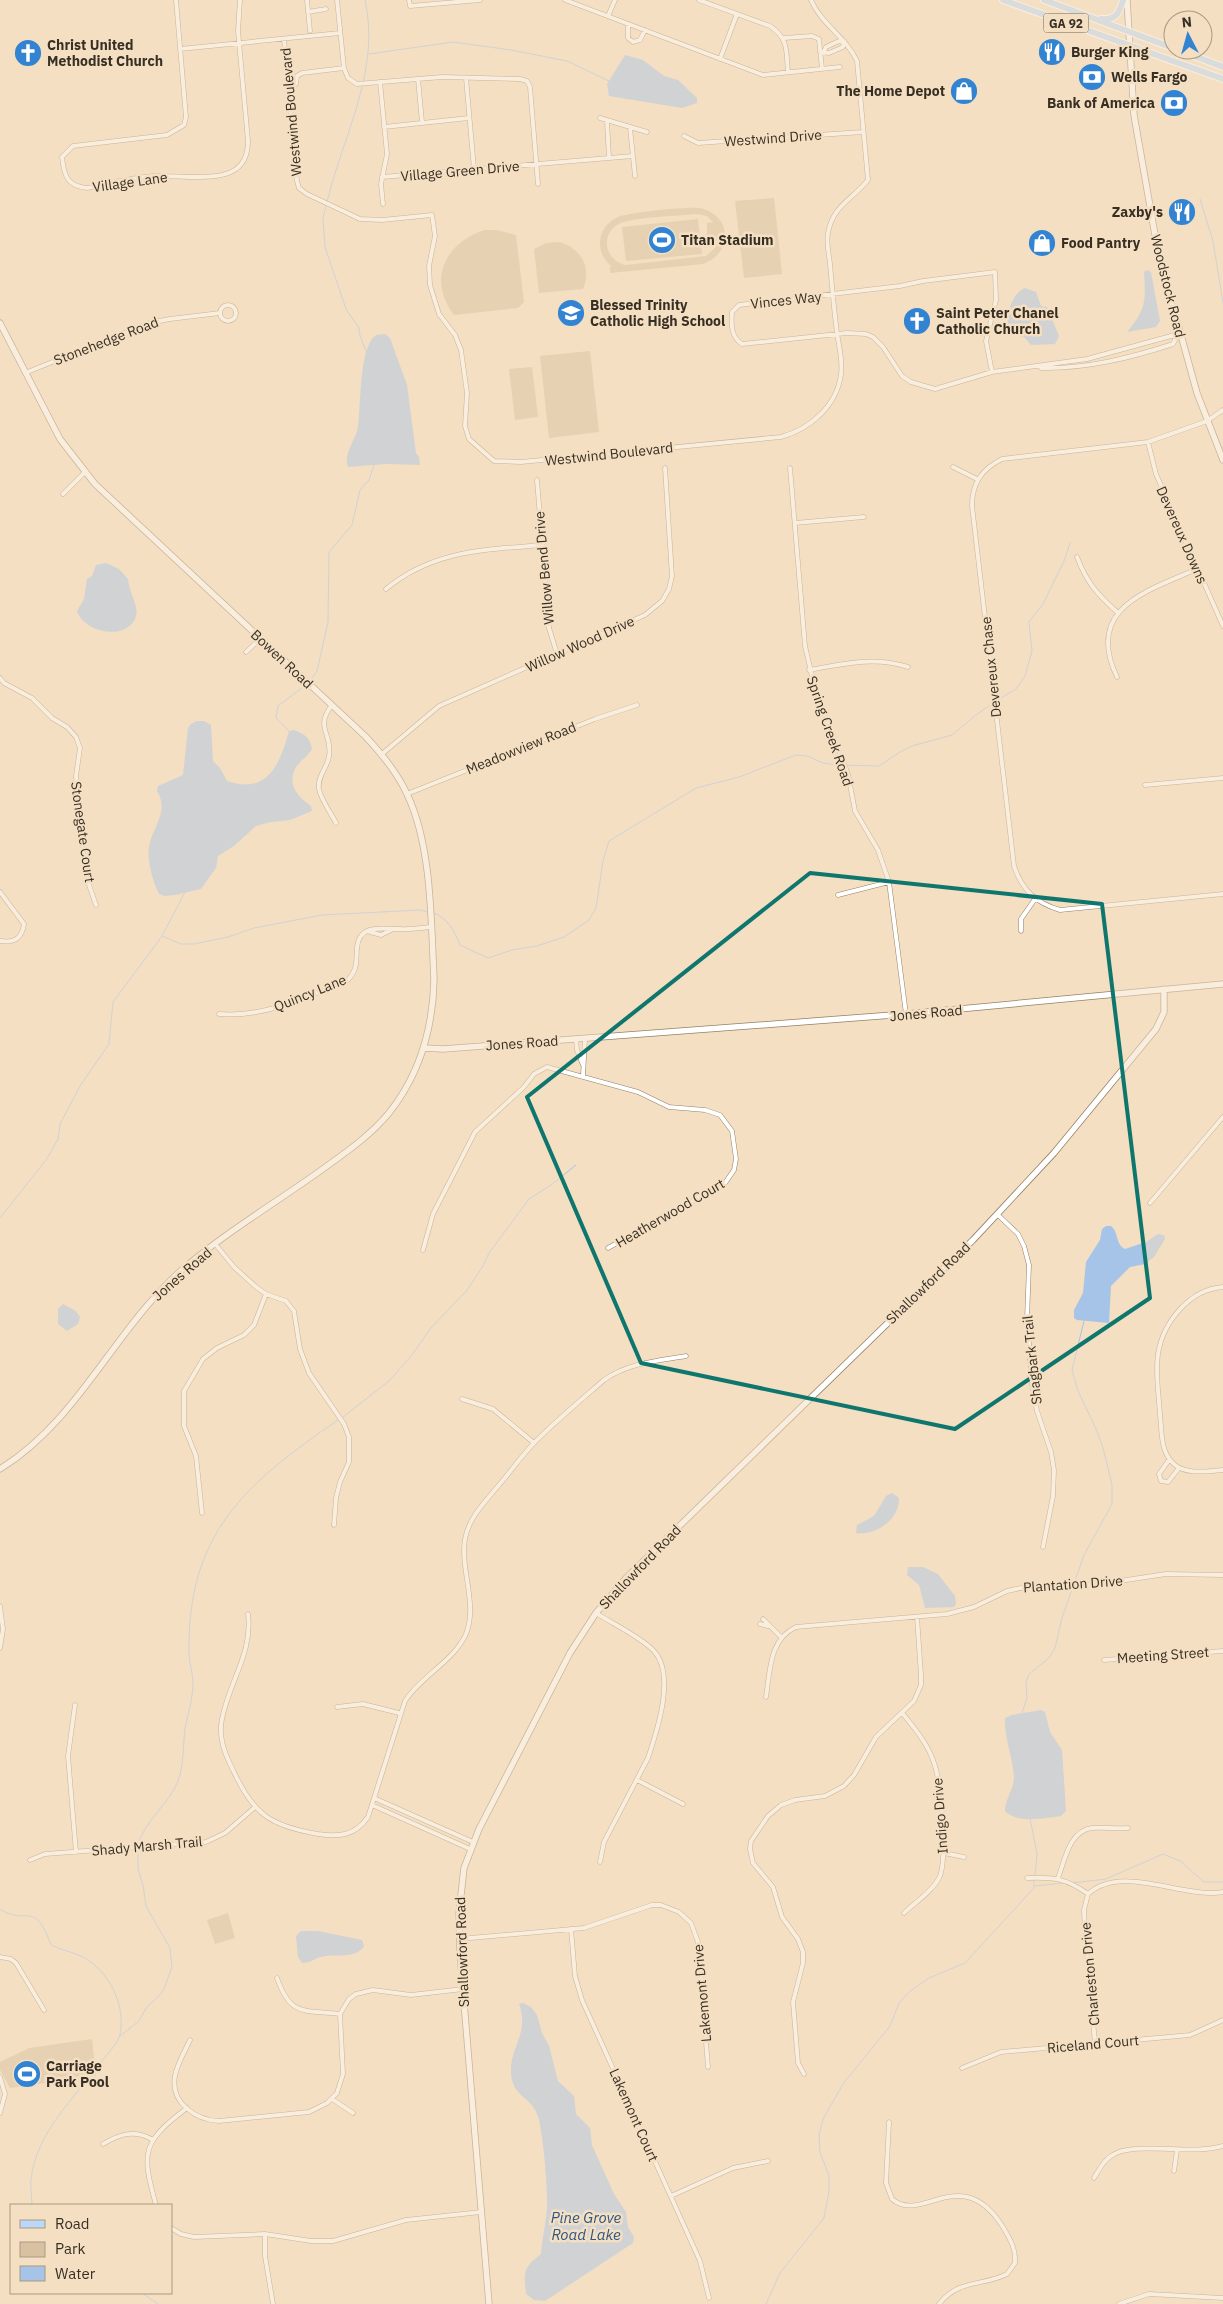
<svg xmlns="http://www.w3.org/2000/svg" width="1223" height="2304" font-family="'IBM Plex Sans',sans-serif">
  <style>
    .green { fill: #d8c1a1; fill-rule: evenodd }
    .water { fill: #a5c4e7 }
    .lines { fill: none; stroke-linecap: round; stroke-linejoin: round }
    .stream { stroke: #a5c4e7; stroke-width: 1 }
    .street-casing { stroke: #948166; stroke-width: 5 }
    .secondary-casing { stroke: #948166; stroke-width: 7 }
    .primary-casing { stroke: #fff; stroke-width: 8 }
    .street { stroke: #fff; stroke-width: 4 }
    .secondary { stroke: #fff; stroke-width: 5.5 }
    .primary { stroke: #bad9fa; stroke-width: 6 }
    .marked { fill: none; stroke: #0f766e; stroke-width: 4; stroke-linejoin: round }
    .labels { text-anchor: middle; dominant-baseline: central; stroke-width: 5; stroke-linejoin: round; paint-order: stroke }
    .shield { fill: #f4dfc2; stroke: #706453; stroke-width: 1 }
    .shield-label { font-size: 12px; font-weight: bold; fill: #372f24 }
    .poi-label { font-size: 14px; font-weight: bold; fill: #372f24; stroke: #f4dfc2; text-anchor: start }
    .street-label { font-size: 14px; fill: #372f24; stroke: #f4dfc2 }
    .water-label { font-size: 15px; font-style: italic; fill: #2b5784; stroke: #f4dfc2 }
  </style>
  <rect width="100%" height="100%" fill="#f4dfc2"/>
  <path class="green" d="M774 198 782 274 744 278 735 201Z
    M700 208C733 216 733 253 703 264L610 273V267H612C605 261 600 253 600 244 600 233 606 223 616 218 628 212 686 207 700 208ZM696 214 707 216 713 222 707 223V233H706L709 247H716L706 256 626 265C607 262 599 237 617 225 628 217 680 216 696 214Z
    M698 219 702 254 626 261 622 227Z
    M484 230H497L516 235 524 302 518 308 454 315C427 280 445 243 484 230Z
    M559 242C581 248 592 267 583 289L539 293 534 249 546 243Z
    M590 351 599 432 549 438 540 356Z
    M532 367 538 417 515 420 509 369Z
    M228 1913 235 1938 215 1944 207 1920Z
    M92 2039 96 2076 10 2088 0 2070V2062L29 2048Z"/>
  <path class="water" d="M625 55 643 60 664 76 678 80 697 98V103L682 108 609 96 607 84Z
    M1147 270 1151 272 1160 321 1156 327 1127 332C1146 310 1146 300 1144 272Z
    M1025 288 1036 292 1041 306 1047 307 1059 336 1055 344 1031 345 1024 337 1007 332C1007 317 1009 295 1025 288Z
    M385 334 390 338 407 385 416 453 419 457 420 465 386 464 348 467C343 453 356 440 358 427 361 406 359 346 376 335Z
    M106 563 119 569 128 579C129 592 139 607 136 616 128 642 84 633 77 611L84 599 87 579 92 576 96 565Z
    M197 721H204L211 725 213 761 220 768 227 781C268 795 280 764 289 731L294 730C304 734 310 737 312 749 308 756 301 760 296 767 286 784 298 797 311 806L312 811 290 820 271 822 256 826 234 846 218 856 216 868 201 889 175 895 165 896 159 894C153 882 147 861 149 847 152 827 170 812 157 791L158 786 183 775 188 728 191 724Z
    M1106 1226H1111C1119 1232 1115 1244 1125 1249L1146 1242 1158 1234 1164 1235 1165 1239 1154 1257 1145 1264 1130 1267 1111 1286 1109 1323 1077 1320 1074 1318V1310L1083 1293 1086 1262 1100 1240 1102 1229Z
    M63 1304 76 1311 80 1317 78 1324 67 1331 58 1324V1309Z
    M892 1493 899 1498C900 1519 876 1536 856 1533L857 1525 874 1516 886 1496Z
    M908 1567H923L938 1574 955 1596 956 1604 954 1607 925 1608 919 1585 907 1575Z
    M1041 1710 1045 1712 1050 1732 1062 1750 1066 1811 1061 1816C1045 1818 1017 1824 1005 1811 1005 1799 1014 1789 1014 1777 1013 1757 1004 1738 1005 1718L1012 1715Z
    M301 1931H318L362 1940 364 1946C355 1960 335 1953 321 1957 314 1959 310 1963 302 1963L298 1957 296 1936Z
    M523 2003 531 2007 537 2015 542 2033 549 2046 558 2081 574 2096 576 2114 590 2128 592 2145 614 2194 626 2212 628 2227 634 2237 633 2243 545 2301 534 2300 526 2294C524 2272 522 2269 541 2254 542 2239 546 2223 547 2209 548 2193 543 2127 537 2114 530 2096 513 2097 511 2074 509 2048 530 2033 519 2004Z"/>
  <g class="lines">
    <path class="stream" d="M369 54 453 42 511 50 567 61 609 81
      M1200 199 1213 241 1223 303
      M327 202C343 135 381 71 365 0
      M326 206 323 218 325 247 346 309 359 328 360 336 366 351
      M309 682 317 671 328 622 329 552 352 525 360 490 369 480 374 465
      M996 701 1016 689 1025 676 1032 651 1029 622 1043 604 1064 561 1070 543
      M289 731 276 718 278 706 306 685
      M434 913C448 918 455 932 460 945L488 958 512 950 537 946 564 937 589 920 596 908 603 861 609 841 696 788 739 777 796 755 807 756 823 763 837 765 879 766 900 752 912 746 952 735 976 715 993 703
      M162 936 181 944H194L228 937 254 928 322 915 420 910 428 912
      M0 1218 46 1160 58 1139 60 1124 80 1086 109 1044 113 1002 162 936 185 892
      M342 1418 390 1380 412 1355 431 1328 467 1290 483 1266 489 1253 529 1199 551 1185 576 1165
      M1022 1713 1027 1698 1026 1682 1029 1674 1049 1658 1055 1648 1062 1618 1084 1555 1112 1504V1485L1103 1448 1097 1431 1078 1391 1072 1370 1084 1321
      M1030 1818 1037 1854 1035 1876
      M138 1845C144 1821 170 1803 178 1781 184 1764 183 1746 185 1728 188 1714 193 1698 193 1683 193 1673 189 1663 189 1653 187 1533 246 1483 338 1420
      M1072 1883 1106 1879 1163 1854 1180 1861 1204 1882H1223
      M1035 1886 1063 1883
      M0 1909C27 1927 34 1898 51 1945 61 1950 73 1952 83 1957 109 1971 126 2005 120 2034 119 2043 106 2055 101 2062 74 2099 37 2131 31 2179 30 2187 32 2197 32 2205
      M120 2036 139 2021 146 2008 158 1997 164 1989 172 1967 170 1948 146 1906 143 1885 138 1869V1849
      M142 2293 158 2304
      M766 2304 780 2273 824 2218 829 2192V2176L820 2152 819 2135 823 2119 843 2084 890 2026 899 2003 909 1992 929 1978 965 1963 1034 1888V1880"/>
    <defs>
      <path id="street" d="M176 0 186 117 184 125 167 135 73 146 62 157C64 176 67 186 87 188 109 184 132 177 155 176 177 175 211 181 231 172 244 166 248 155 248 141L238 31 240 0
        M307 0 310 31
        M337 0 344 68
        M409 0 410 6 480 0
        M565 0 763 75 840 67
        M699 0 770 26C789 39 786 51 788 72
        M308 12 326 9
        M608 16 615 0
        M628 24V38L633 42 640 40 645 30
        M784 38 812 36 819 39 822 69
        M284 39 297 181 299 188 307 194 360 219 382 220 432 215 435 236 429 266 430 285 439 314 455 335 461 350 467 393 465 426 469 439 494 461 521 462 781 437C810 429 837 406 841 374 843 360 839 347 837 333 834 310 832 287 830 264 829 254 826 243 828 233 833 205 852 200 868 180L857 61C846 37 821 24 811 0
        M180 49 340 33
        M824 51 826 47 839 41 843 42
        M820 52 829 53 843 47 844 41
        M720 59 737 14
        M466 78 474 169
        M418 79 422 122
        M380 82 387 154 381 184 383 204
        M296 84 297 76 302 73 344 68 348 78 357 84 442 77 520 79 527 81 530 87 538 184
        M600 118 647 132
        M607 121 609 158
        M384 127 469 118
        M630 128 635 176
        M684 136 698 143 863 132
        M382 177 633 156
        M220 313a8 8 0 1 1 16 0a8 8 0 1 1-16 0Z
        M1041 368C1086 369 1130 358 1173 344L1176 338
        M992 372 986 341 996 300 995 272 923 281 900 286 739 305 732 312C731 325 731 337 742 344L847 333 866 334 873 337 883 347 902 376 911 382 935 389 992 372 1087 359 1171 336H1180
        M25 373 149 323 170 319 220 313
        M1223 410 1207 421 1148 442 1002 459C982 469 972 483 972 506L1014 866C1022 890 1036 903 1060 910L1223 894
        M1148 442 1156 474 1223 626
        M953 467 977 479
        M790 468 805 646 816 693 848 774 855 811 878 850 889 882 906 1014
        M537 480 549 628 557 654
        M63 494 85 472
        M795 523 864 517
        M1077 557C1087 583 1097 594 1117 612
        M386 589C433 550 484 550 542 545
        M246 652 260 639
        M809 670C843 664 874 656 908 667
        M1117 677C1084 608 1147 591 1197 569
        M0 678 4 683 32 698 52 718 67 727 76 737 80 748 76 776 83 853 87 879 96 905
        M332 705C314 728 333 734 329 756 328 767 317 776 319 789 321 800 331 813 336 823
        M382 754 439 706 645 615 662 601 669 589 672 576 665 468
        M1145 785 1223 778
        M407 794 595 719 637 705
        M0 892 24 924C22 939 14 943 0 941
        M838 895 889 882
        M367 931 381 935 393 929
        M1021 931V919L1035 899
        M219 1014C264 1018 307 997 348 980 358 969 356 961 357 948 359 923 383 929 400 929 410 930 421 928 431 927
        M576 1039 577 1050 583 1065
        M583 1075 585 1039
        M1150 1203 1223 1117
        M998 1215 1018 1234 1024 1246 1029 1265 1027 1320 1032 1385 1037 1411 1051 1452 1054 1470 1053 1496 1043 1547
        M216 1245 234 1267 256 1287 266 1294 286 1301 294 1311 300 1349 309 1373 344 1424 349 1437V1462L340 1482 336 1498 334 1525
        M423 1250 433 1214 475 1132 524 1087 534 1074 547 1067 638 1092 669 1107 705 1110 720 1115 732 1131 736 1159 734 1170 725 1183 608 1248
        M1223 1287C1190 1289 1163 1322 1158 1354 1155 1374 1159 1395 1160 1415 1162 1432 1160 1453 1175 1465 1188 1475 1207 1471 1223 1470
        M462 1399 493 1409 534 1443
        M1169 1460 1159 1474 1161 1481 1168 1482 1179 1468
        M202 1513 196 1456 184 1426V1391L203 1359 217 1348 244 1335 254 1325 266 1294
        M0 1606 3 1629 0 1648
        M596 1613C613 1624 641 1637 654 1651 676 1675 657 1731 648 1758L604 1842 600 1862
        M248 1614C253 1653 229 1682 222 1719 218 1738 225 1754 233 1770 253 1814 270 1826 318 1834 339 1837 355 1836 368 1817L405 1701C421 1676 454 1661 466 1634 478 1604 460 1570 465 1539 469 1517 485 1502 499 1485 511 1471 522 1455 536 1441 557 1420 581 1400 604 1380 628 1363 657 1361 686 1356
        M763 1619 781 1637
        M760 1624 768 1626
        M1104 1660 1223 1651
        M766 1697C770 1672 769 1639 796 1627L947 1614 974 1607 1007 1591 1035 1585H1093L1166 1574 1223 1575
        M75 1705 68 1756 76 1852
        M337 1707 363 1704 399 1713
        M903 1714C915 1729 928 1744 934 1763 941 1782 948 1861 939 1878 932 1892 914 1903 904 1913
        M637 1780 683 1804
        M374 1798 473 1842
        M372 1805 470 1849
        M944 1853 964 1857
        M30 1860 45 1854 206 1842 225 1833 254 1808
        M1027 1878C1053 1877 1066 1878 1088 1894
        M1058 1878C1065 1860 1069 1831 1092 1828 1104 1827 1116 1829 1128 1828
        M571 1929 575 1976 582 2000 700 2261 709 2298
        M459 1939 584 1928 652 1905H661L679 1912 691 1923 698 1942 708 2067
        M0 1957 11 1959 16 1963 44 2010
        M277 1978C291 2018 304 2009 340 2014
        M190 2040C185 2051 177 2064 175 2076 170 2103 196 2120 219 2121L309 2112 327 2103 337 2093 343 2074 340 2014 349 1999 356 1994 373 1990 411 1995 463 1989
        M1095 2043 1085 1931 1084 1910 1088 1894C1121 1863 1183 1899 1223 1892
        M962 2068 1001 2052 1190 2035 1223 2020
        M804 2074 798 2063 793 2002 803 1963V1952L798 1939 782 1917 773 1887 753 1863 750 1849 751 1841 768 1816 781 1805 795 1800 825 1796 844 1786 854 1775 876 1737 914 1701 921 1685V1675L917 1617
        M0 2077 5 2094 0 2113
        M332 2099 353 2113
        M889 2122 886 2183 892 2199C922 2225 961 2161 1003 2227 1010 2239 1016 2248 1015 2263L1007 2274C981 2287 960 2278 939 2304
        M103 2144C120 2134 135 2129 153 2140
        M1174 2171 1177 2150
        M1094 2178C1099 2170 1103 2161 1111 2156 1134 2140 1191 2156 1223 2146
        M671 2196 733 2168 768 2161
        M156 2205C141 2152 142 2142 187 2108
        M171 2228 181 2234 194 2237 265 2234 311 2241H333L406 2220 481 2212
        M265 2234V2256L273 2304
        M1119 2304 1149 2294 1223 2298"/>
      <path id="secondary" d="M1127 0 1134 115 1158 252 1197 393 1223 460
        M0 323 60 439 95 484 365 736C382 754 397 772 407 794 432 846 431 922 434 979 433 1028 420 1074 389 1113 370 1136 345 1153 320 1171 274 1204 215 1239 174 1277 111 1337 76 1422 0 1469
        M425 1048 443 1049 906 1014 1223 984
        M489 2304 460 1954 459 1913 464 1868 479 1829 570 1653 596 1613 626 1578 973 1240 1054 1153 1156 1029 1164 1012V989"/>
      <path id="primary" d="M1003 0 1223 79
        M1044 0 1173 48
        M1101 19C1116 20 1119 14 1123 0
        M1179 50 1223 67"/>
    </defs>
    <use href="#street" class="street-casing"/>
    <use href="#secondary" class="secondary-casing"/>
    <use href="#primary" class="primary-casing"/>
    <use href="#street" class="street"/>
    <use href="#secondary" class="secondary"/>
    <use href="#primary" class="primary"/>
  </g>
  <path d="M0 0H1223V2304H0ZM810 873 1102 904 1150 1298 955 1429 641 1363 527 1097Z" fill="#f4dfc2" fill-opacity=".55" fill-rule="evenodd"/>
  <path class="marked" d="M810 873 1102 904 1150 1298 955 1429 641 1363 527 1097Z"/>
  <defs>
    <symbol id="restaurant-disc" viewBox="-11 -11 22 22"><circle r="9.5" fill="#3283d2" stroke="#f4dfc2"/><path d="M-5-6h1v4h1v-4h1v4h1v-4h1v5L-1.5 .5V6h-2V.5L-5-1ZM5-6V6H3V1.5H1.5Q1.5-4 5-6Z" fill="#fff"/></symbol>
    <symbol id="church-disc" viewBox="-11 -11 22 22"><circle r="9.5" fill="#3283d2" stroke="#f4dfc2"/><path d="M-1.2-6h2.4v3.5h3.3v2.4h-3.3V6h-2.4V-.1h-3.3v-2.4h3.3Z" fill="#fff"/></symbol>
    <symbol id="bank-disc" viewBox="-11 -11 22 22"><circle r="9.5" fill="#3283d2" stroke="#f4dfc2"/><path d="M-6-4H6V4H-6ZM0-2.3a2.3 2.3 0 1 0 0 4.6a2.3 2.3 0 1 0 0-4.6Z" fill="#fff"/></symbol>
    <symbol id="shop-disc" viewBox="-11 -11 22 22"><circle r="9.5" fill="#3283d2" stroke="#f4dfc2"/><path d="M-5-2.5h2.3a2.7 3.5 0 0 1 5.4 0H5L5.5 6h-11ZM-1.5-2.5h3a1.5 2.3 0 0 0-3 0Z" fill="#fff"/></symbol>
    <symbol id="stadium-disc" viewBox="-11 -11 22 22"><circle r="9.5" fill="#3283d2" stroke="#f4dfc2"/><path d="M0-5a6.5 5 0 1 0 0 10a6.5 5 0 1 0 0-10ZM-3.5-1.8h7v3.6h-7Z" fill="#fff"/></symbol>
    <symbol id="school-disc" viewBox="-11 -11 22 22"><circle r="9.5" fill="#3283d2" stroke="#f4dfc2"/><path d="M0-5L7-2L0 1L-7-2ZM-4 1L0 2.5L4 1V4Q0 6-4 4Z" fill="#fff"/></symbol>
  </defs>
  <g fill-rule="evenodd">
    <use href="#restaurant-disc" x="1036" y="36" width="32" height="32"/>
    <use href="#church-disc" x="12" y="37" width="32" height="32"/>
    <use href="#bank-disc" x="1076" y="61" width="32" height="32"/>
    <use href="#shop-disc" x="948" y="75" width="32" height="32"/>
    <use href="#bank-disc" x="1158" y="87" width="32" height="32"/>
    <use href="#restaurant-disc" x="1166" y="196" width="32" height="32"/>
    <use href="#stadium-disc" x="646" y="224" width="32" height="32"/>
    <use href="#shop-disc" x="1026" y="227" width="32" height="32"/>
    <use href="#school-disc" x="555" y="297" width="32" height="32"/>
    <use href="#church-disc" x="901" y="305" width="32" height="32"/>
    <use href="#stadium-disc" x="11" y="2058" width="32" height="32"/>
  </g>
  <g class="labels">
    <rect class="shield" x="1043.5" y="13.5" width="45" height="19" rx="4"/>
    <g class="shield-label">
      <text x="1066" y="23">GA 92</text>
    </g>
    <g class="poi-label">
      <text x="47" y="45">Christ United<tspan x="47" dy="16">Methodist Church</tspan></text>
      <text x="1071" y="52">Burger King</text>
      <text x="1111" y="77">Wells Fargo</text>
      <text x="945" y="91" text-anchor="end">The Home Depot</text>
      <text x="1155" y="103" text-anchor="end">Bank of America</text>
      <text x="1163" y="212" text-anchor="end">Zaxby's</text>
      <text x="681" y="240">Titan Stadium</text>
      <text x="1061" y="243">Food Pantry</text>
      <text x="590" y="305">Blessed Trinity<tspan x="590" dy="16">Catholic High School</tspan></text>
      <text x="936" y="313">Saint Peter Chanel<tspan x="936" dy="16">Catholic Church</tspan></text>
      <text x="46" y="2066">Carriage<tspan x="46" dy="16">Park Pool</tspan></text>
    </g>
    <g class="street-label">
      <text transform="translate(291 112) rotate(-95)">Westwind Boulevard</text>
      <text transform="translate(773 138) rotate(-4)">Westwind Drive</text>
      <text transform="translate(460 171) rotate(-5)">Village Green Drive</text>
      <text transform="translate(130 182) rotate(-8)">Village Lane</text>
      <text transform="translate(1168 286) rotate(76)">Woodstock Road</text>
      <text transform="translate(786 300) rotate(-6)">Vinces Way</text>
      <text transform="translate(106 341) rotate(-21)">Stonehedge Road</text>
      <text transform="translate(609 454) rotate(-6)">Westwind Boulevard</text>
      <text transform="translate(1182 535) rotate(66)">Devereux Downs</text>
      <text transform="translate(544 568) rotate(-95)">Willow Bend Drive</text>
      <text transform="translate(580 644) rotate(-24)">Willow Wood Drive</text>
      <text transform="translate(282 659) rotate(43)">Bowen Road</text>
      <text transform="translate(991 667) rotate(-96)">Devereux Chase</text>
      <text transform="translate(830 731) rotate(71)">Spring Creek Road</text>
      <text transform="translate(521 748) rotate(-22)">Meadowview Road</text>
      <text transform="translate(83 832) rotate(82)">Stonegate Court</text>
      <text transform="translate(310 993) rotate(-22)">Quincy Lane</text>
      <text transform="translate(926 1013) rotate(-5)">Jones Road</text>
      <text transform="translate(522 1043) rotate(-4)">Jones Road</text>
      <text transform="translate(670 1213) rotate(-30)">Heatherwood Court</text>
      <text transform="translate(182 1274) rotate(-41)">Jones Road</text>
      <text transform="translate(928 1283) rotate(-44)">Shallowford Road</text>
      <text transform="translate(1032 1360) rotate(-96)">Shagbark Trail</text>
      <text transform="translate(640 1567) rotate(-46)">Shallowford Road</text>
      <text transform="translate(1073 1584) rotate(-4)">Plantation Drive</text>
      <text transform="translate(1163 1655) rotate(-4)">Meeting Street</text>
      <text transform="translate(940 1816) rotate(-94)">Indigo Drive</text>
      <text transform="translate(147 1846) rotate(-5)">Shady Marsh Trail</text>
      <text transform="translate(462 1952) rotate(-92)">Shallowford Road</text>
      <text transform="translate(1090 1974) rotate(-95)">Charleston Drive</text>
      <text transform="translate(702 1993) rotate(-95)">Lakemont Drive</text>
      <text transform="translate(1093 2044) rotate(-5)">Riceland Court</text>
      <text transform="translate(634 2115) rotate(66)">Lakemont Court</text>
    </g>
    <g class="water-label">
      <text x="586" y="2217">Pine Grove<tspan x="586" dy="17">Road Lake</tspan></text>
    </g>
  </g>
  <rect x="10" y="2204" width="162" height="90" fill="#f4dfc2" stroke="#a89983"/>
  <rect x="20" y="2220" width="25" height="8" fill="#bad9fa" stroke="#a89983"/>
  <text x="55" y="2229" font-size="15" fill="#372f24">Road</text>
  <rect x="20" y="2242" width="25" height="15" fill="#d8c1a1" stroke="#a89983"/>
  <text x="55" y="2254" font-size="15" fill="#372f24">Park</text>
  <rect x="20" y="2266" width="25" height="15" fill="#a5c4e7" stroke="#a89983"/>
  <text x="55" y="2279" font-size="15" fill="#372f24">Water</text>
  <g transform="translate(1188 35) rotate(354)"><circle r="24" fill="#f4dfc2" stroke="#a89983"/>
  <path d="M0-4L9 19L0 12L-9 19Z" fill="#3283d2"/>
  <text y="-8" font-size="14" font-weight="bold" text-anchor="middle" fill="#372f24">N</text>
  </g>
</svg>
